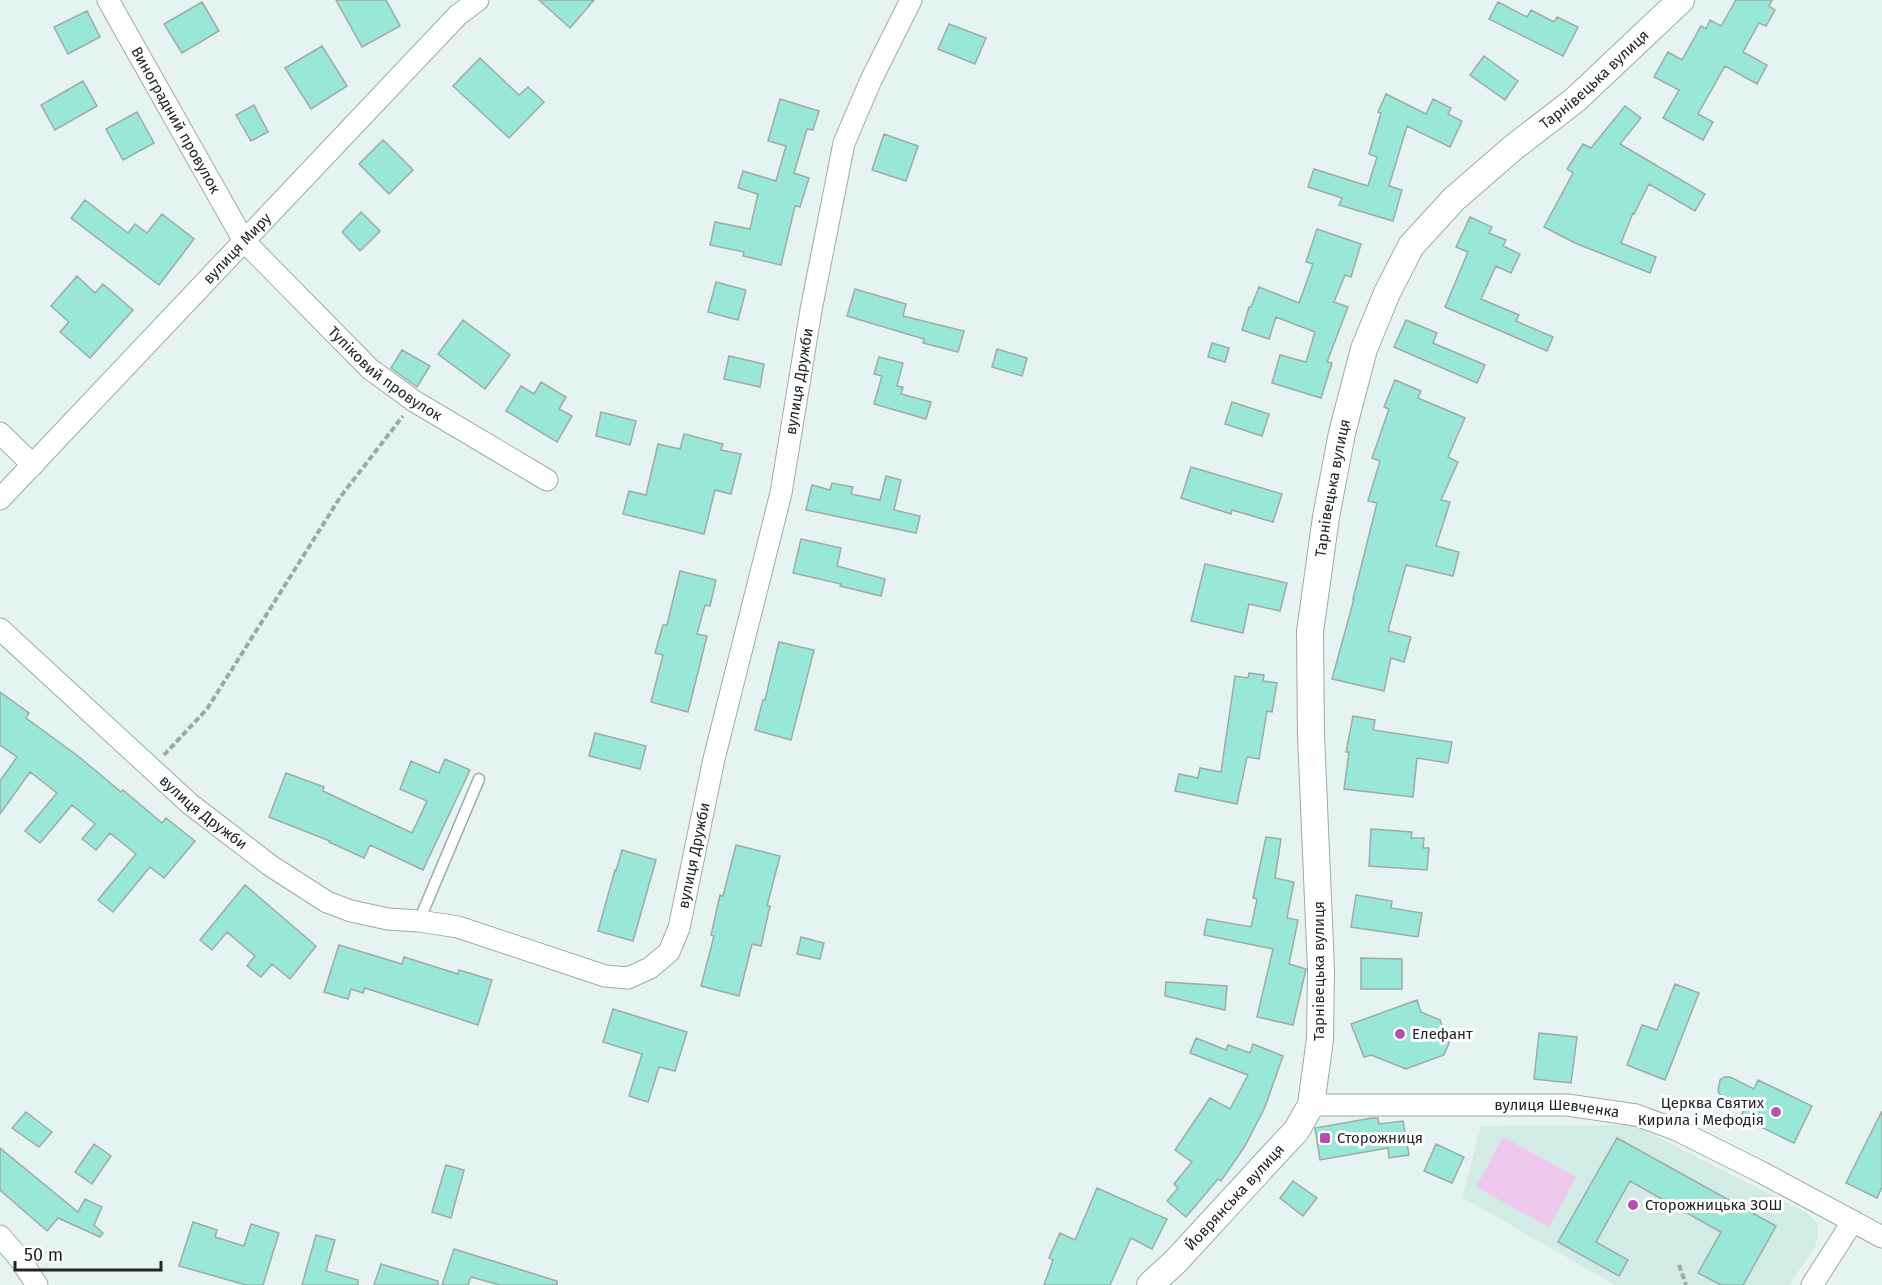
<svg xmlns="http://www.w3.org/2000/svg" width="1882" height="1285" font-family="'Fira Sans',sans-serif">
  <style>
    .built { fill: #d3ebe5 }
    .green { fill: #efc8ee }
    .building { fill: #99e8d7; stroke: #9daba7; stroke-width: 1.5 }
    .lines { fill: none; stroke-linecap: round; stroke-linejoin: round }
    .service-casing { stroke: #9daba8; stroke-width: 13 }
    .minor-casing { stroke: #9daba8; stroke-width: 23 }
    .tertiary-casing { stroke: #9daba8; stroke-width: 28 }
    .path { stroke: #9ea9a6; stroke-width: 4; stroke-dasharray: 6 3; stroke-linecap: butt }
    .service { stroke: #fff; stroke-width: 10 }
    .minor { stroke: #fff; stroke-width: 21 }
    .tertiary { stroke: #fff; stroke-width: 26 }
    .poi-dot { fill: #b34fb5; stroke: #fff; stroke-width: 2 }
    .labels { text-anchor: middle; dominant-baseline: central; stroke-width: 6; stroke-linejoin: round; paint-order: stroke }
    .street-label { font-size: 15px; fill: #212625; stroke: #fff }
    .poi-label { font-size: 15px; fill: #212625; stroke: #fff; text-anchor: start }
  </style>
  <rect width="100%" height="100%" fill="#e5f4f0"/>
  <path class="built" d="M1634 1125 1807 1213 1817 1224 1818 1235 1815 1247 1789 1285H1615L1462 1197 1481 1126Z"/>
  <path class="green" d="M1503 1137 1576 1177 1549 1227 1476 1187Z"/>
  <path class="building" d="M336 0H386L400 26 362 47Z
    M539 0H594L570 28Z
    M1736 0H1772L1769 6 1775 10 1766 26 1759 23 1743 52 1767 65 1757 84 1725 66 1698 114 1713 122 1703 140 1663 118 1679 90 1654 77 1668 52 1682 60 1701 26 1706 29 1710 20 1721 26Z
    M202 2 219 31 182 53 164 24Z
    M1498 2 1527 17 1531 10 1554 22 1557 17 1578 27 1563 56 1489 19Z
    M87 11 100 37 68 54 54 27Z
    M949 24 986 38 975 64 938 49Z
    M322 46 347 86 311 109 285 68Z
    M1484 56 1518 81 1505 100 1470 75Z
    M480 58 519 95 528 87 544 102 509 138 453 86Z
    M83 81 97 106 55 130 41 105Z
    M1386 94 1426 114 1433 99 1451 108 1448 114 1462 121 1450 147 1407 126 1389 186 1402 190 1393 221 1339 205 1342 198 1308 187 1314 169 1368 186 1377 157 1369 154 1381 113 1378 112Z
    M780 99 819 111 813 130 807 129 794 173 809 178 800 207 795 206 781 265 743 256 744 252 710 245 715 222 750 229 758 194 738 188 743 171 776 181 786 146 768 141Z
    M254 105 268 132 251 141 236 115Z
    M1625 106 1641 118 1620 144 1705 194 1695 211 1649 184 1634 214 1633 213 1621 243 1656 257 1650 273 1575 243 1544 227 1573 173 1567 169 1583 144 1591 148Z
    M137 112 154 143 123 160 106 129Z
    M884 134 918 146 906 181 872 170Z
    M383 140 413 170 389 194 359 164Z
    M85 200 128 233 135 224 147 233 162 214 194 239 159 285 71 218Z
    M361 212 380 231 360 251 342 232Z
    M1470 217 1492 227 1489 233 1506 240 1503 246 1520 254 1511 273 1496 266 1481 299 1519 315 1516 321 1553 337 1547 351 1445 307 1468 252 1456 247Z
    M1317 229 1361 244 1351 277 1345 275 1334 302 1348 307 1327 362 1332 363 1321 398 1272 383 1280 355 1306 362 1315 332 1276 317 1269 339 1242 330 1249 307H1251L1259 287 1299 303 1313 264 1306 262Z
    M77 276 95 293 103 284 133 310 90 358 60 332 69 322 51 306Z
    M716 282 746 290 738 320 708 312Z
    M855 289 906 304 903 316 964 331 958 352 923 343 924 339 847 316Z
    M463 320 510 355 485 389 438 354Z
    M1406 320 1437 333 1433 343 1485 365 1477 383 1394 347Z
    M1212 343 1229 348 1225 362 1208 357Z
    M997 349 1027 358 1022 376 992 367Z
    M402 350 430 366 417 387 391 368Z
    M729 356 764 364 760 387 724 379Z
    M879 357 903 363 897 386 903 387 901 394 931 402 926 419 874 404 882 376 874 374Z
    M1395 380 1421 391 1418 398 1465 418 1448 457 1458 462 1441 500 1450 502 1436 546 1459 552 1453 576 1406 565 1388 631 1411 637 1404 662 1391 658 1384 691 1332 679 1354 599H1353L1377 503 1368 501 1380 461 1372 458 1389 409 1384 407Z
    M541 382 566 397 559 409 572 416 557 442 506 411 521 386 534 394Z
    M1232 402 1269 414 1262 436 1225 424Z
    M601 412 636 421 630 445 596 436Z
    M684 434 723 444 721 450 741 454 731 494 715 490 704 534 623 514 629 491 646 495 658 444 680 449Z
    M1191 467 1282 494 1273 522 1232 510 1231 514 1181 498Z
    M886 476 901 480 894 510 920 516 916 533 806 510 812 485 830 490 832 483 853 487 851 494 880 500Z
    M801 539 841 548 837 566 885 579 881 596 840 586 841 584 793 573Z
    M1205 564 1287 583 1280 611 1249 604 1243 633 1191 621Z
    M680 571 716 580 710 606 705 605 697 634 707 636 688 712 651 702 663 655 655 653 663 625H667Z
    M779 642 814 650 791 740 755 730 763 700H765Z
    M1249 673 1264 675 1263 681 1277 683 1272 712 1267 711 1259 759 1247 757 1237 804 1175 791 1179 774 1198 778 1200 768 1221 772 1235 676 1248 678Z
    M0 692 29 713 26 718 78 756 121 792 123 790 162 823 166 818 195 841 164 878 150 867 113 912 98 900 136 854 110 833 96 850 82 839 95 824 72 805 40 843 25 831 57 793 30 772 0 814V781L17 757 0 745Z
    M1353 716 1375 720 1373 730 1452 742 1448 763 1417 758 1413 797 1344 789 1349 752H1346Z
    M595 733 646 746 640 769 589 756Z
    M445 759 470 770 423 870 370 845 364 858 329 842 330 841 269 817 286 773 324 787 323 791 412 833 427 801 400 789 411 761 439 773Z
    M1371 829 1412 832 1411 838H1424L1423 848H1429L1427 870 1369 866Z
    M1266 837 1281 839 1275 878 1294 882 1287 918 1298 920 1289 964 1306 969 1293 1025 1257 1017 1273 949 1204 935 1207 919 1251 927 1257 899 1253 898Z
    M736 845 780 856 767 906H770L761 946 752 944 739 996 701 986 714 936 711 935 720 895 723 896Z
    M622 850 656 860 633 941 598 931 615 870 616 871Z
    M245 885 316 946 290 979 272 964 261 977 247 966 255 956 227 932 212 950 200 940Z
    M1356 895 1392 901 1391 908 1422 913 1418 937 1351 927Z
    M801 937 824 943 820 959 797 954Z
    M339 945 402 964 404 957 458 974 459 970 492 980 478 1025 365 988 363 993 351 989 348 999 324 992Z
    M1361 958 1402 959V989H1361Z
    M1166 982 1227 986 1225 1010 1165 996Z
    M1675 984 1699 993 1665 1080 1627 1065 1642 1025 1657 1030Z
    M1417 1000 1421 1012 1440 1020 1449 1043 1444 1055 1406 1069 1371 1055 1364 1057 1351 1024Z
    M613 1009 687 1032 675 1071 659 1067 648 1102 629 1096 642 1054 603 1042Z
    M1539 1033 1577 1037 1571 1083 1534 1079Z
    M1196 1038 1226 1050 1228 1045 1250 1053 1253 1044 1283 1056 1265 1107 1245 1146 1221 1181 1218 1179 1186 1217 1167 1201 1178 1188 1174 1184 1192 1162 1175 1150 1210 1098 1230 1109 1248 1075 1190 1053Z
    M1724 1077H1730L1754 1089 1758 1080 1812 1106 1794 1143 1740 1117 1745 1108 1721 1096 1718 1091 1720 1080Z
    M1882 1111V1187L1877 1198 1846 1183Z
    M26 1112 52 1132 39 1147 12 1128Z
    M1372 1118H1378L1379 1124 1403 1121 1409 1155 1389 1158 1388 1148 1320 1160 1315 1128Z
    M1617 1138 1776 1226 1743 1285H1721L1698 1273 1721 1232 1630 1181 1596 1242 1628 1260 1619 1276 1558 1242Z
    M94 1144 111 1156 92 1184 75 1172Z
    M1436 1144 1464 1157 1452 1183 1424 1171Z
    M0 1148 78 1212 85 1199 102 1207 94 1225 103 1233 100 1237 58 1218 47 1231 0 1190Z
    M446 1165 464 1170 451 1218 432 1212Z
    M1293 1181 1317 1198 1303 1216 1280 1198Z
    M1097 1188 1167 1219 1152 1249 1131 1238 1110 1285H1044L1053 1260 1049 1258 1060 1233 1075 1240Z
    M193 1222 217 1230 215 1237 244 1246 251 1224 279 1233 263 1285H246L179 1266Z
    M316 1235 335 1240 326 1271 358 1280V1285H302Z
    M454 1249 557 1281V1285H500L471 1277 468 1285H442Z
    M381 1264 438 1281V1285H374Z"/>
  <g class="lines">
    <defs>
      <path id="service" d="M419 921 479 779"/>
      <g id="minor">
        <path id="s1" d="M108 0 244 241 370 369 414 401 547 480"/>
        <path d="M0 433 33 465"/>
        <path id="s2" d="M0 499 458 15 478 0"/>
        <path id="s3" d="M0 629 190 804 271 866 327 902 351 911 388 919 419 921 458 927 605 976 628 978 650 968 669 952 679 928 714 759 781 493 811 310 844 143 871 80 911 0"/>
        <path id="s4" d="M1311 1105H1567L1636 1115 1677 1130 1761 1172 1882 1237"/>
        <path d="M0 1236 20 1259 37 1285"/>
        <path d="M1812 1285 1853 1221"/>
      </g>
      <g id="tertiary">
        <path id="s5" d="M1150 1285 1176 1261 1280 1148 1296 1131 1311 1105 1320 1039 1321 970 1311 735 1310 632 1326 517 1342 433 1364 349 1387 293 1411 246 1454 199 1514 147 1575 100 1681 0"/>
      </g>
    </defs>
    <use href="#service" class="service-casing"/>
    <use href="#minor" class="minor-casing"/>
    <use href="#tertiary" class="tertiary-casing"/>
    <path class="path" d="M164 755 207 709 341 496 403 416
      M1679 1265 1686 1285"/>
    <use href="#service" class="service"/>
    <use href="#minor" class="minor"/>
    <use href="#tertiary" class="tertiary"/>
  </g>
  <g class="poi-dot">
    <circle cx="1400" cy="1034" r="6"/>
    <circle cx="1776" cy="1112" r="6"/>
    <rect x="1319" y="1132" width="12" height="12" rx="3"/>
    <circle cx="1633" cy="1205" r="6"/>
  </g>
  <g class="labels">
    <g class="street-label">
      <text stroke="none"><textPath href="#s5" startOffset="1366">Тарнівецька вулиця</textPath></text>
      <text stroke="none"><textPath href="#s1" startOffset="138">Виноградний провулок</textPath></text>
      <text stroke="none"><textPath href="#s2" startOffset="345">вулиця Миру</textPath></text>
      <text stroke="none"><textPath href="#s1" startOffset="471">Тупіковий провулок</textPath></text>
      <text stroke="none"><textPath href="#s3" startOffset="1374">вулиця Дружби</textPath></text>
      <text stroke="none"><textPath href="#s5" startOffset="862">Тарнівецька вулиця</textPath></text>
      <text stroke="none"><textPath href="#s3" startOffset="274">вулиця Дружби</textPath></text>
      <text stroke="none"><textPath href="#s3" startOffset="888">вулиця Дружби</textPath></text>
      <text transform="translate(1319 971) rotate(-90)">Тарнівецька вулиця</text>
      <text stroke="none"><textPath href="#s4" startOffset="246">вулиця Шевченка</textPath></text>
      <text stroke="none"><textPath href="#s5" startOffset="122">Йоврянська вулиця</textPath></text>
    </g>
    <g class="poi-label">
      <text x="1412" y="1034">Елефант</text>
      <text x="1764" y="1103" text-anchor="end">Церква Святих<tspan x="1764" dy="17">Кирила і Мефодія</tspan></text>
      <text x="1337" y="1138">Сторожниця</text>
      <text x="1645" y="1205">Сторожницька ЗОШ</text>
    </g>
  </g>
  <path d="M15 1261v9h146v-9" fill="none" stroke="#212625" stroke-width="3"/>
  <text x="24" y="1261" font-size="18" fill="#212625" stroke="#ffffff" stroke-width="4.5" paint-order="stroke">50 m</text>
</svg>
